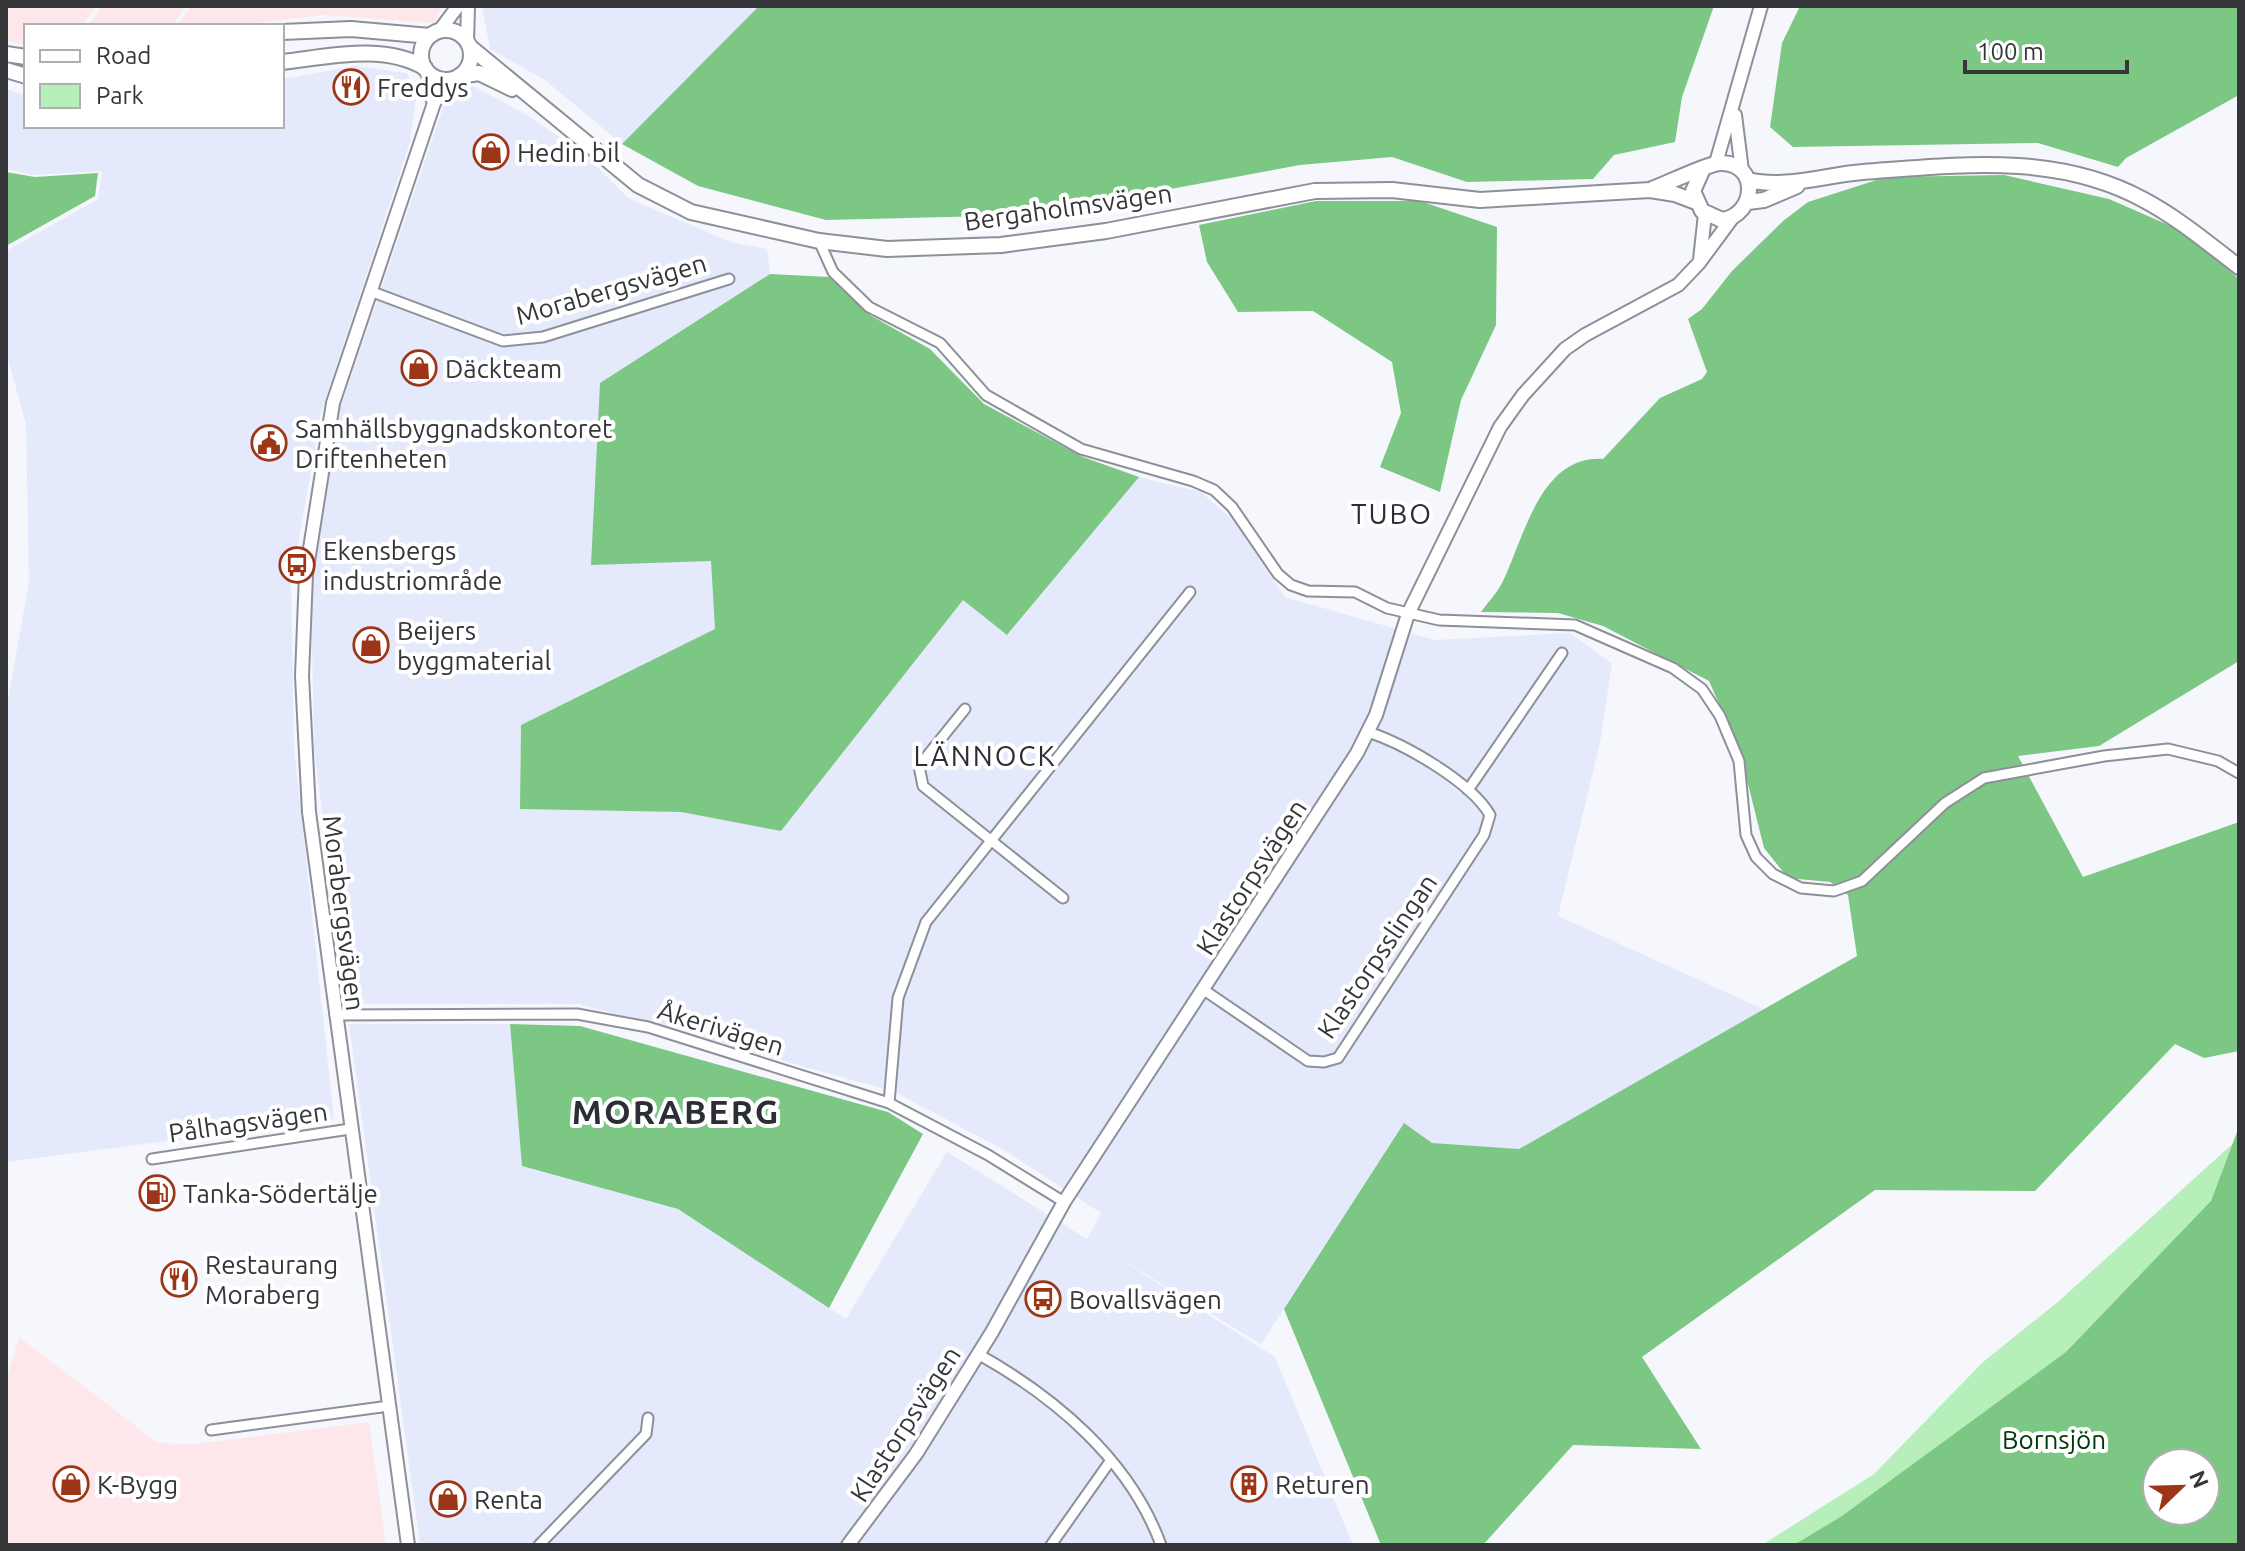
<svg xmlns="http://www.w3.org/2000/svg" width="2245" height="1551" font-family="Ubuntu,sans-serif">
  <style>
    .commercial { fill: #fde7eb }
    .built { fill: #e4eafb }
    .green { fill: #b7efbb; fill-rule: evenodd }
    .forest { fill: #7cc783; fill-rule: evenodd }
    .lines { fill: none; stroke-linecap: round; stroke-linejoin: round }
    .minor-casing { stroke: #8d9099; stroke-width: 13 }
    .tertiary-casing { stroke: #8d9099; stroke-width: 16 }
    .secondary-casing { stroke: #8d9099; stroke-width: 18 }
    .minor { stroke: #fff; stroke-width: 9 }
    .tertiary { stroke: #fff; stroke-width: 12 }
    .secondary { stroke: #fff; stroke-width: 14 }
    .labels { text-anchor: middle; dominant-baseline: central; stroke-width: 8; stroke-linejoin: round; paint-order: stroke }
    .poi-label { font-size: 26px; fill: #343639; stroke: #fff; text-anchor: start }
    .street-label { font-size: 26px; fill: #343639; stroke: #fff }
    .park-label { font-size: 26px; fill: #00380c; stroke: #fff }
    .neighbourhood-label { font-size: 28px; letter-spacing: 2px; fill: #2b2e35; stroke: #fff }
    .district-label { font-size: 34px; font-weight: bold; letter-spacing: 2px; fill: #2b2e35; stroke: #fff }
  </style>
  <rect width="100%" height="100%" fill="#f5f7fd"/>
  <path class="commercial" d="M6 6H96L82 26H26V46L6 40Z
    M102 6H186L172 26H88Z
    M191 6H442L434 23 324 15 232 26H177Z
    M19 1337 158 1443 194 1444 369 1422 386 1545H6V1380Z"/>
  <path class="built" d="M482 6H759L622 144 545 80 490 49Z
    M355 66 407 73 416 98 410 142 321 413 291 585 294 746 334 1119 6 1162V712L29 581 26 424 6 352V251L98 199 102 171 34 175 6 169V89L26 95V126H282V79Z
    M473 86 524 113 584 154 628 198 731 242 767 249 770 274 600 383 712 561 715 630 521 725 520 808 681 812 781 831 963 599 1008 635 1139 477 1201 492 1233 520 1285 597 1435 640 1570 633 1612 663 1600 743 1558 916 1765 1010 1519 1149 1432 1143 1404 1123 1261 1344 1102 1248 1275 1357 1353 1545H420L349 1024H510L522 1166 678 1209 846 1319 947 1152 1087 1239 1101 1213 1004 1150 895 1092 579 1004H346L314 748 311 583 340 409 446 99Z"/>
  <path class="green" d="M2239 1138V1545H1762L1874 1474 1983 1362 2059 1301ZM2157 1463H2205V1511H2157Z"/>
  <path class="forest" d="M759 6H1714L1682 97 1675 142 1614 155 1593 179 1467 182 1392 157 1300 165 1030 215 826 220 698 186 622 144Z
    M1800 6H2239V95L2126 158 2118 167 2038 143 1793 147 1770 127 1782 43Z
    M6 172 35 177 98 173 95 196 6 246Z
    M2004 175 2109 199 2180 230 2239 279V661L2099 746 2018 756 2083 877 2239 822V1051L2204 1058 2175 1044 2035 1191 1875 1190 1642 1357 1701 1449 1573 1445 1483 1545H1381L1284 1309 1404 1123 1432 1143 1519 1149 1857 956 1848 895 1830 882 1788 878 1764 848 1740 752 1709 681 1603 626 1558 613 1481 612C1488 602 1498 592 1503 581 1524 538 1540 455 1603 459L1660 398 1702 379 1707 372 1688 319 1702 309 1732 271 1783 221 1808 202 1886 177Z
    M1316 201H1420L1497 227 1496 325 1461 400 1440 492 1380 467 1401 413 1392 362 1313 311 1238 312 1207 262 1199 225Z
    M770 274 829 277 870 315 930 349 984 404 1083 457 1139 477 1007 635 963 600 781 831 681 812 520 809 521 725 715 629 711 561 591 565 600 383Z
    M510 1024 580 1026 888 1112 923 1134 829 1308 678 1209 522 1166Z
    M2239 1127V1545H1794L1842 1516 2066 1352 2211 1201ZM2157 1463H2205V1511H2157Z"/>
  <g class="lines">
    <defs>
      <path id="minor" d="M819 241 833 272 869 307 940 343 986 395 1081 449 1193 481 1214 490 1232 507 1278 574 1291 585 1308 591 1355 592 1387 608 1439 620 1575 625 1673 668 1702 689 1720 716 1739 761 1746 835 1756 857 1773 874 1801 888 1834 891 1862 881 1945 803 1984 778 2104 756 2168 749 2218 761 2239 773
        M370 291 503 341 543 337 729 279
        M965 709 919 766 923 786 1063 898
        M1468 790 1562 653
        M1204 990 1308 1061 1324 1062 1338 1058 1484 835 1490 815C1471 782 1405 744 1368 732
        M335 1015 577 1014 648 1027 889 1103 988 1155 1064 1202
        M889 1103 898 998 926 922 1190 592
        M152 1159 350 1129
        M978 1354C1055 1397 1130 1460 1161 1545
        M211 1430 389 1406
        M539 1545 646 1434 648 1418
        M1051 1545 1111 1460"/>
      <path id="tertiary" d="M440 30 458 6
        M467 42 468 6
        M429 73 428 88 434 103
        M1735 115 1742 171
        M1716 163 1761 6
        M1700 260 1705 214
        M408 1545 309 812 302 676 306 574 333 403 434 103 450 79
        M848 1545 916 1454 992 1332 1064 1202 1357 753 1376 715 1408 614 1500 427 1523 395 1565 349 1585 335 1678 285 1699 263 1733 217"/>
      <path id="secondary" d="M421 55a25 25 0 1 1 50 0a25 25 0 1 1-50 0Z
        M282 32 351 29 430 36
        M470 47 638 185 691 212 819 241 887 249 1001 245 1106 231 1315 191 1392 190 1480 200 1650 190 1675 194 1696 202
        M6 54 26 57
        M282 62C328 57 384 43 425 68
        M6 70 26 76
        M459 76 479 73 512 89
        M1748 180C1786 189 1824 175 1863 172 1958 165 2056 152 2144 200 2178 218 2209 244 2239 267
        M1652 189C1666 184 1711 162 1722 163 1760 164 1756 215 1722 220L1702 211 1693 191 1702 171
        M1748 202 1764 200 1797 186"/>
    </defs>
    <use href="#minor" class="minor-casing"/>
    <use href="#tertiary" class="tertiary-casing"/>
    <use href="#secondary" class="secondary-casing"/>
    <use href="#minor" class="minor"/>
    <use href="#tertiary" class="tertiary"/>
    <use href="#secondary" class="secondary"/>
  </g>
  <defs>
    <symbol id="restaurant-ring" viewBox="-11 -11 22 22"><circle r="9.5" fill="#fff" stroke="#9d3517" stroke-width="1.5"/><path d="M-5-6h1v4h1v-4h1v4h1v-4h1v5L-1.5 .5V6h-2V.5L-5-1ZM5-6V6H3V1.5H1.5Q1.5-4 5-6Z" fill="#9d3517"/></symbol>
    <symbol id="shop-ring" viewBox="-11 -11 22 22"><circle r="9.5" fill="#fff" stroke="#9d3517" stroke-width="1.5"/><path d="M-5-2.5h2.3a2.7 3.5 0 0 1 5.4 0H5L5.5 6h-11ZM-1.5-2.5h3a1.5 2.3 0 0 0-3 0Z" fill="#9d3517"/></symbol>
    <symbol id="civic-ring" viewBox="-11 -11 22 22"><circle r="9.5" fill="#fff" stroke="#9d3517" stroke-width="1.5"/><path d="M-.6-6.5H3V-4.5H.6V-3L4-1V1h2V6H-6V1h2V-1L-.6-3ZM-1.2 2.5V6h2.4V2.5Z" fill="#9d3517"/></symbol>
    <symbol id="bus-ring" viewBox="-11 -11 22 22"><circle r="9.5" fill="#fff" stroke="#9d3517" stroke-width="1.5"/><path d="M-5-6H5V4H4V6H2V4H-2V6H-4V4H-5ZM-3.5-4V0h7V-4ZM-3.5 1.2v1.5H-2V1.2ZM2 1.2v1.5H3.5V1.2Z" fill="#9d3517"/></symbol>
    <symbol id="fuel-ring" viewBox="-11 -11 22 22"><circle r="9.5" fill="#fff" stroke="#9d3517" stroke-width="1.5"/><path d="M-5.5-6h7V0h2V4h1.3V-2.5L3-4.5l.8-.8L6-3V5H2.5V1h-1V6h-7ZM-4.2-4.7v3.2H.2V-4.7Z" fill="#9d3517"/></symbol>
    <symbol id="building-ring" viewBox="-11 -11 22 22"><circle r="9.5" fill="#fff" stroke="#9d3517" stroke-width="1.5"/><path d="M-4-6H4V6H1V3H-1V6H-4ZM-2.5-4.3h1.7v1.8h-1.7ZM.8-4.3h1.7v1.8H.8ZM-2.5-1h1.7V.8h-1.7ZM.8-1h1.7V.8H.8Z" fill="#9d3517"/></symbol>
  </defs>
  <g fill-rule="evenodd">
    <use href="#restaurant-ring" x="331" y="67" width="40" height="40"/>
    <use href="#shop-ring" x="471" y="132" width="40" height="40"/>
    <use href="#shop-ring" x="399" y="348" width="40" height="40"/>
    <use href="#civic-ring" x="249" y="423" width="40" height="40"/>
    <use href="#bus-ring" x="277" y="545" width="40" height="40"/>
    <use href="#shop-ring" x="351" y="625" width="40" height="40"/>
    <use href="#fuel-ring" x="137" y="1173" width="40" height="40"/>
    <use href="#restaurant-ring" x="159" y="1259" width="40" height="40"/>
    <use href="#bus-ring" x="1023" y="1279" width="40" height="40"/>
    <use href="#shop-ring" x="51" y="1464" width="40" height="40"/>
    <use href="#building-ring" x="1229" y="1464" width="40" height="40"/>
    <use href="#shop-ring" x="428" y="1479" width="40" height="40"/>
  </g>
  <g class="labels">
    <g class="poi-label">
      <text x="377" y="87">Freddys</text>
      <text x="517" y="152">Hedin bil</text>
      <text x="445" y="368">Däckteam</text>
      <text x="295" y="428">Samhällsbyggnadskontoret<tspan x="295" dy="30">Driftenheten</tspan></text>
      <text x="323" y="550">Ekensbergs<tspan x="323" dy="30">industriområde</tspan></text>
      <text x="397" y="630">Beijers<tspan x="397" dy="30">byggmaterial</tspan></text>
      <text x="183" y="1193">Tanka-Södertälje</text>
      <text x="205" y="1264">Restaurang<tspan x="205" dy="30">Moraberg</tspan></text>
      <text x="1069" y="1299">Bovallsvägen</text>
      <text x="97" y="1484">K-Bygg</text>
      <text x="1275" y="1484">Returen</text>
      <text x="474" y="1499">Renta</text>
    </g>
    <g class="street-label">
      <text transform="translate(1068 207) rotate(-8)">Bergaholmsvägen</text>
      <text transform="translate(611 289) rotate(-16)">Morabergsvägen</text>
      <text transform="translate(1251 877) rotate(-57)">Klastorpsvägen</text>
      <text transform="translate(344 913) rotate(83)">Morabergsvägen</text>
      <text transform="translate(1377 956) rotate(-56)">Klastorpsslingan</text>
      <text transform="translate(721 1028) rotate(17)">Åkerivägen</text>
      <text transform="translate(248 1122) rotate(-8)">Pålhagsvägen</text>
      <text transform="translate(905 1424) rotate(-57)">Klastorpsvägen</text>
    </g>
    <g class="park-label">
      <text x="2054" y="1439">Bornsjön</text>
    </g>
    <g class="neighbourhood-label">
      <text x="1392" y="513">TUBO</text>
      <text x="985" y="755">LÄNNOCK</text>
    </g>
    <g class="district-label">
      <text x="676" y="1111">MORABERG</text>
    </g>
  </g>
  <rect width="2245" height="1551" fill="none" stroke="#343639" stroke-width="16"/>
  <rect x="24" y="24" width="260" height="104" fill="#ffffff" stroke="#aeafb0" stroke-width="2"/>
  <rect x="40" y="50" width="40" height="12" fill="#ffffff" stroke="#aeafb0" stroke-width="2"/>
  <text x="96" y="64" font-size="24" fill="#343639">Road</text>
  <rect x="40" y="84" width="40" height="24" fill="#b7efbb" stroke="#aeafb0" stroke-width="2"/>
  <text x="96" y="104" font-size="24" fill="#343639">Park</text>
  <g transform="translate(2181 1487) rotate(67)"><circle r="38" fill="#ffffff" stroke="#aeafb0" stroke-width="2"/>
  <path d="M0-6L14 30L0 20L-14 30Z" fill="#9d3517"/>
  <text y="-12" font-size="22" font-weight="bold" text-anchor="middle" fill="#343639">N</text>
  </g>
  <path d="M1965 60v12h162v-12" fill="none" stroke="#343639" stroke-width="4"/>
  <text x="1977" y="60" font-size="24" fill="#343639" stroke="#ffffff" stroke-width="6" paint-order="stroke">100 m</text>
</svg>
